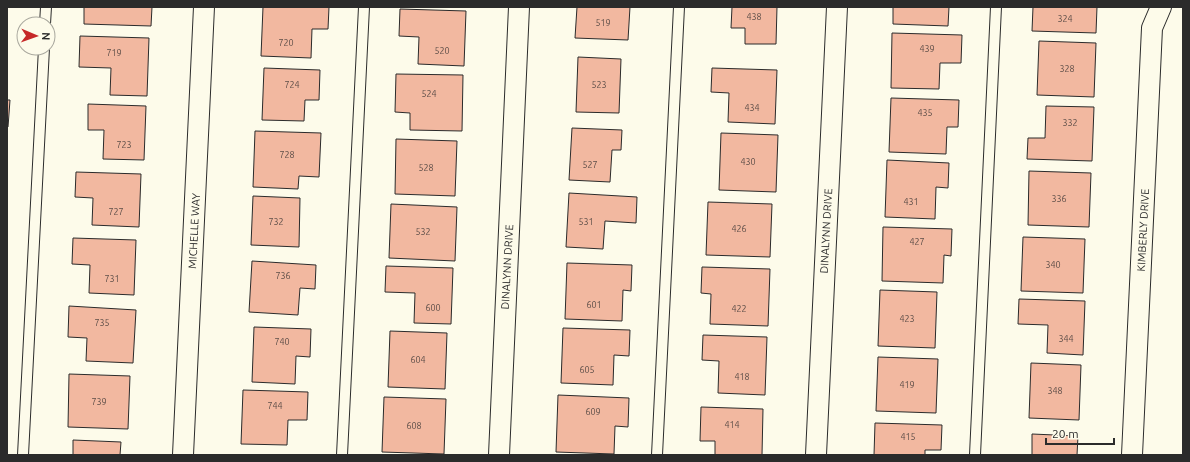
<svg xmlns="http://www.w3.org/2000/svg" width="1190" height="462" font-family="Ubuntu,sans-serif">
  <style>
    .building { fill: #f2b8a0; stroke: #2b2b2b }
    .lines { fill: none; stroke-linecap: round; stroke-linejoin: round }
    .lane-casing { stroke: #2b2b2b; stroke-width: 12 }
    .street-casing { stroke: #2b2b2b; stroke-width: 22 }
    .lane { stroke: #fdfbea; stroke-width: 10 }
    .street { stroke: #fdfbea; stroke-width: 20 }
    .labels { text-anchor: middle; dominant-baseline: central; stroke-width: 3; stroke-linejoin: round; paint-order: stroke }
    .number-label { font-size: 9px; fill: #5d4e48 }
    .street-label { font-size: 11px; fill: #2b2b2b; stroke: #fdfbea }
  </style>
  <rect width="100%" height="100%" fill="#fdfbea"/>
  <path class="building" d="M84 7H152L151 26 84 24Z
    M263 7H329L328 29H312L311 58 261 56Z
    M577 7H630L628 40 575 38Z
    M732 7H777L776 44H745V28H731Z
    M893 7H949L948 26 893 24Z
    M1033 7H1097L1096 33 1032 31Z
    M400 9 466 11 464 66 418 64 419 37 399 36Z
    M892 33 962 35 961 63H940L939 89 891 88Z
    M80 36 149 38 147 96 110 95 111 68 79 67Z
    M1039 41 1096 43 1094 97 1037 95Z
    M578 57 621 59 619 113 576 112Z
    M264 68 320 70 319 100H305L304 121 262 120Z
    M712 68 777 70 775 124 728 122 729 93 711 92Z
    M396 74 463 75 462 131 410 130V113L395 112Z
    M891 98 959 100 958 127H947L946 154 889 152Z
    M7 100H10L8 127H7Z
    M88 104 146 106 144 160 103 159 104 130H88Z
    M1046 106 1094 107 1092 161 1027 159 1028 138H1045Z
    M572 128 622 130 621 150H612L610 182 569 180Z
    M255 131 321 133 319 177 299 176 298 189 253 187Z
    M721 133 778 135 776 192 719 190Z
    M396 139 457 141 455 196 395 194Z
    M887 160 949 163 948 188 936 187 935 219 885 217Z
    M1029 171 1091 173 1089 227 1028 225Z
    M76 172 141 174 139 227 92 225 93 198 75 197Z
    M569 193 637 197 636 223 605 221 603 249 566 247Z
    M253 196 300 198 299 247 251 245Z
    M708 202 772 204 770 257 706 255Z
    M391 204 457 207 455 261 389 258Z
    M883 227 952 229 951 256 944 255 943 283 882 281Z
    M1023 237 1085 239 1083 293 1021 291Z
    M73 238 136 240 134 295 89 293 90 265 72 264Z
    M252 261 316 265 315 289 300 288 298 315 249 312Z
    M567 263 632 265 631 291 623 290 622 321 565 319Z
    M386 266 453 268 451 324 414 323 415 293 385 292Z
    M702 267 770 269 768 326 710 324 711 294 701 293Z
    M880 290 937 292 935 348 878 346Z
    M1019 299 1085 301 1083 355 1047 353 1048 325 1018 324Z
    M69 306 136 310 133 363 86 361 87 338 68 337Z
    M254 327 311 329 310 357 296 356 295 384 252 382Z
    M563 328 630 330 629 356 614 355 613 385 561 383Z
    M390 331 447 333 445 389 388 387Z
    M703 335 767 337 765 395 718 393 719 361 702 360Z
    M878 357 938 359 936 413 876 411Z
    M1031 363 1081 365 1079 420 1029 418Z
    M69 374 130 376 128 429 68 427Z
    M243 390 308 392 307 420H288L287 445 241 444Z
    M558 395 629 398 628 427 615 426 614 454 556 452Z
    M384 397 446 399 444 454 382 452Z
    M701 407 763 409 762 455H715V441H700Z
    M875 423 942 425 941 450H925V455H874Z
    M1032 434 1078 436 1077 455H1032Z
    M73 440 121 442 120 455H73Z"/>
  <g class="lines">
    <defs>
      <path id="lane" d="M45 24 46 7
        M23 455 44 48
        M342 455 364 7
        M657 455 679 7
        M975 455 996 7"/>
      <path id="street" d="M183 455 204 7
        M499 455 519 7
        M816 455 837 7
        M1132 455 1152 28 1161 7"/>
    </defs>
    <use href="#lane" class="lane-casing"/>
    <use href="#street" class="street-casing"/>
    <use href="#lane" class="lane"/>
    <use href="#street" class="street"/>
  </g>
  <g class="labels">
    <g class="number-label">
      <text x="754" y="17">438</text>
      <text x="1065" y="19">324</text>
      <text x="603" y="23">519</text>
      <text x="286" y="43">720</text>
      <text x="927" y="49">439</text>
      <text x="442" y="51">520</text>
      <text x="114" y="53">719</text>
      <text x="1067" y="69">328</text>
      <text x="292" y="85">724</text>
      <text x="599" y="85">523</text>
      <text x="429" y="94">524</text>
      <text x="752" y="108">434</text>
      <text x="925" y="113">435</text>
      <text x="1070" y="123">332</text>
      <text x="124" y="145">723</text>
      <text x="287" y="155">728</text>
      <text x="748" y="162">430</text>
      <text x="590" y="165">527</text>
      <text x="426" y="168">528</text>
      <text x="1059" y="199">336</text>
      <text x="911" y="202">431</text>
      <text x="116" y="212">727</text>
      <text x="276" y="222">732</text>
      <text x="586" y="222">531</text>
      <text x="739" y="229">426</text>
      <text x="423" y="232">532</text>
      <text x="917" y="242">427</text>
      <text x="1053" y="265">340</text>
      <text x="283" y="276">736</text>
      <text x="112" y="279">731</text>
      <text x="594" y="305">601</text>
      <text x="433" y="308">600</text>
      <text x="739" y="309">422</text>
      <text x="907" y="319">423</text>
      <text x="102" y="323">735</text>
      <text x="1066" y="339">344</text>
      <text x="282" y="342">740</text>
      <text x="418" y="360">604</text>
      <text x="587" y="370">605</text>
      <text x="742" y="377">418</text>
      <text x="907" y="385">419</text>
      <text x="1055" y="391">348</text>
      <text x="99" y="402">739</text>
      <text x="275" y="406">744</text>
      <text x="593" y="412">609</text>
      <text x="732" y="425">414</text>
      <text x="414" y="426">608</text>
      <text x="908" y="437">415</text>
    </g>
    <g class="street-label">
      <text transform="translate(1143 230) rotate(-87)">KIMBERLY DRIVE</text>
      <text transform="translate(194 231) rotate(-87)">MICHELLE WAY</text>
      <text transform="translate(826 231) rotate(-87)">DINALYNN DRIVE</text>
      <text transform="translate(507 267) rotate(-87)">DINALYNN DRIVE</text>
    </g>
  </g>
  <rect width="1190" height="462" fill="none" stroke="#2b2b2b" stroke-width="16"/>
  <g transform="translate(36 36) rotate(92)"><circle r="19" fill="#fdfbea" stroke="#a9a89e"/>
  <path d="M0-3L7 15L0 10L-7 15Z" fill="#c62828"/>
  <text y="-6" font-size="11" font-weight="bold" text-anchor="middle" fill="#2b2b2b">N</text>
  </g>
  <path d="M1046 438v6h68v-6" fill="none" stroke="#2b2b2b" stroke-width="2"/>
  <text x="1052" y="438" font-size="12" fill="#2b2b2b" stroke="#fdfbea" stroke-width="3" paint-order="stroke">20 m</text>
</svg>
